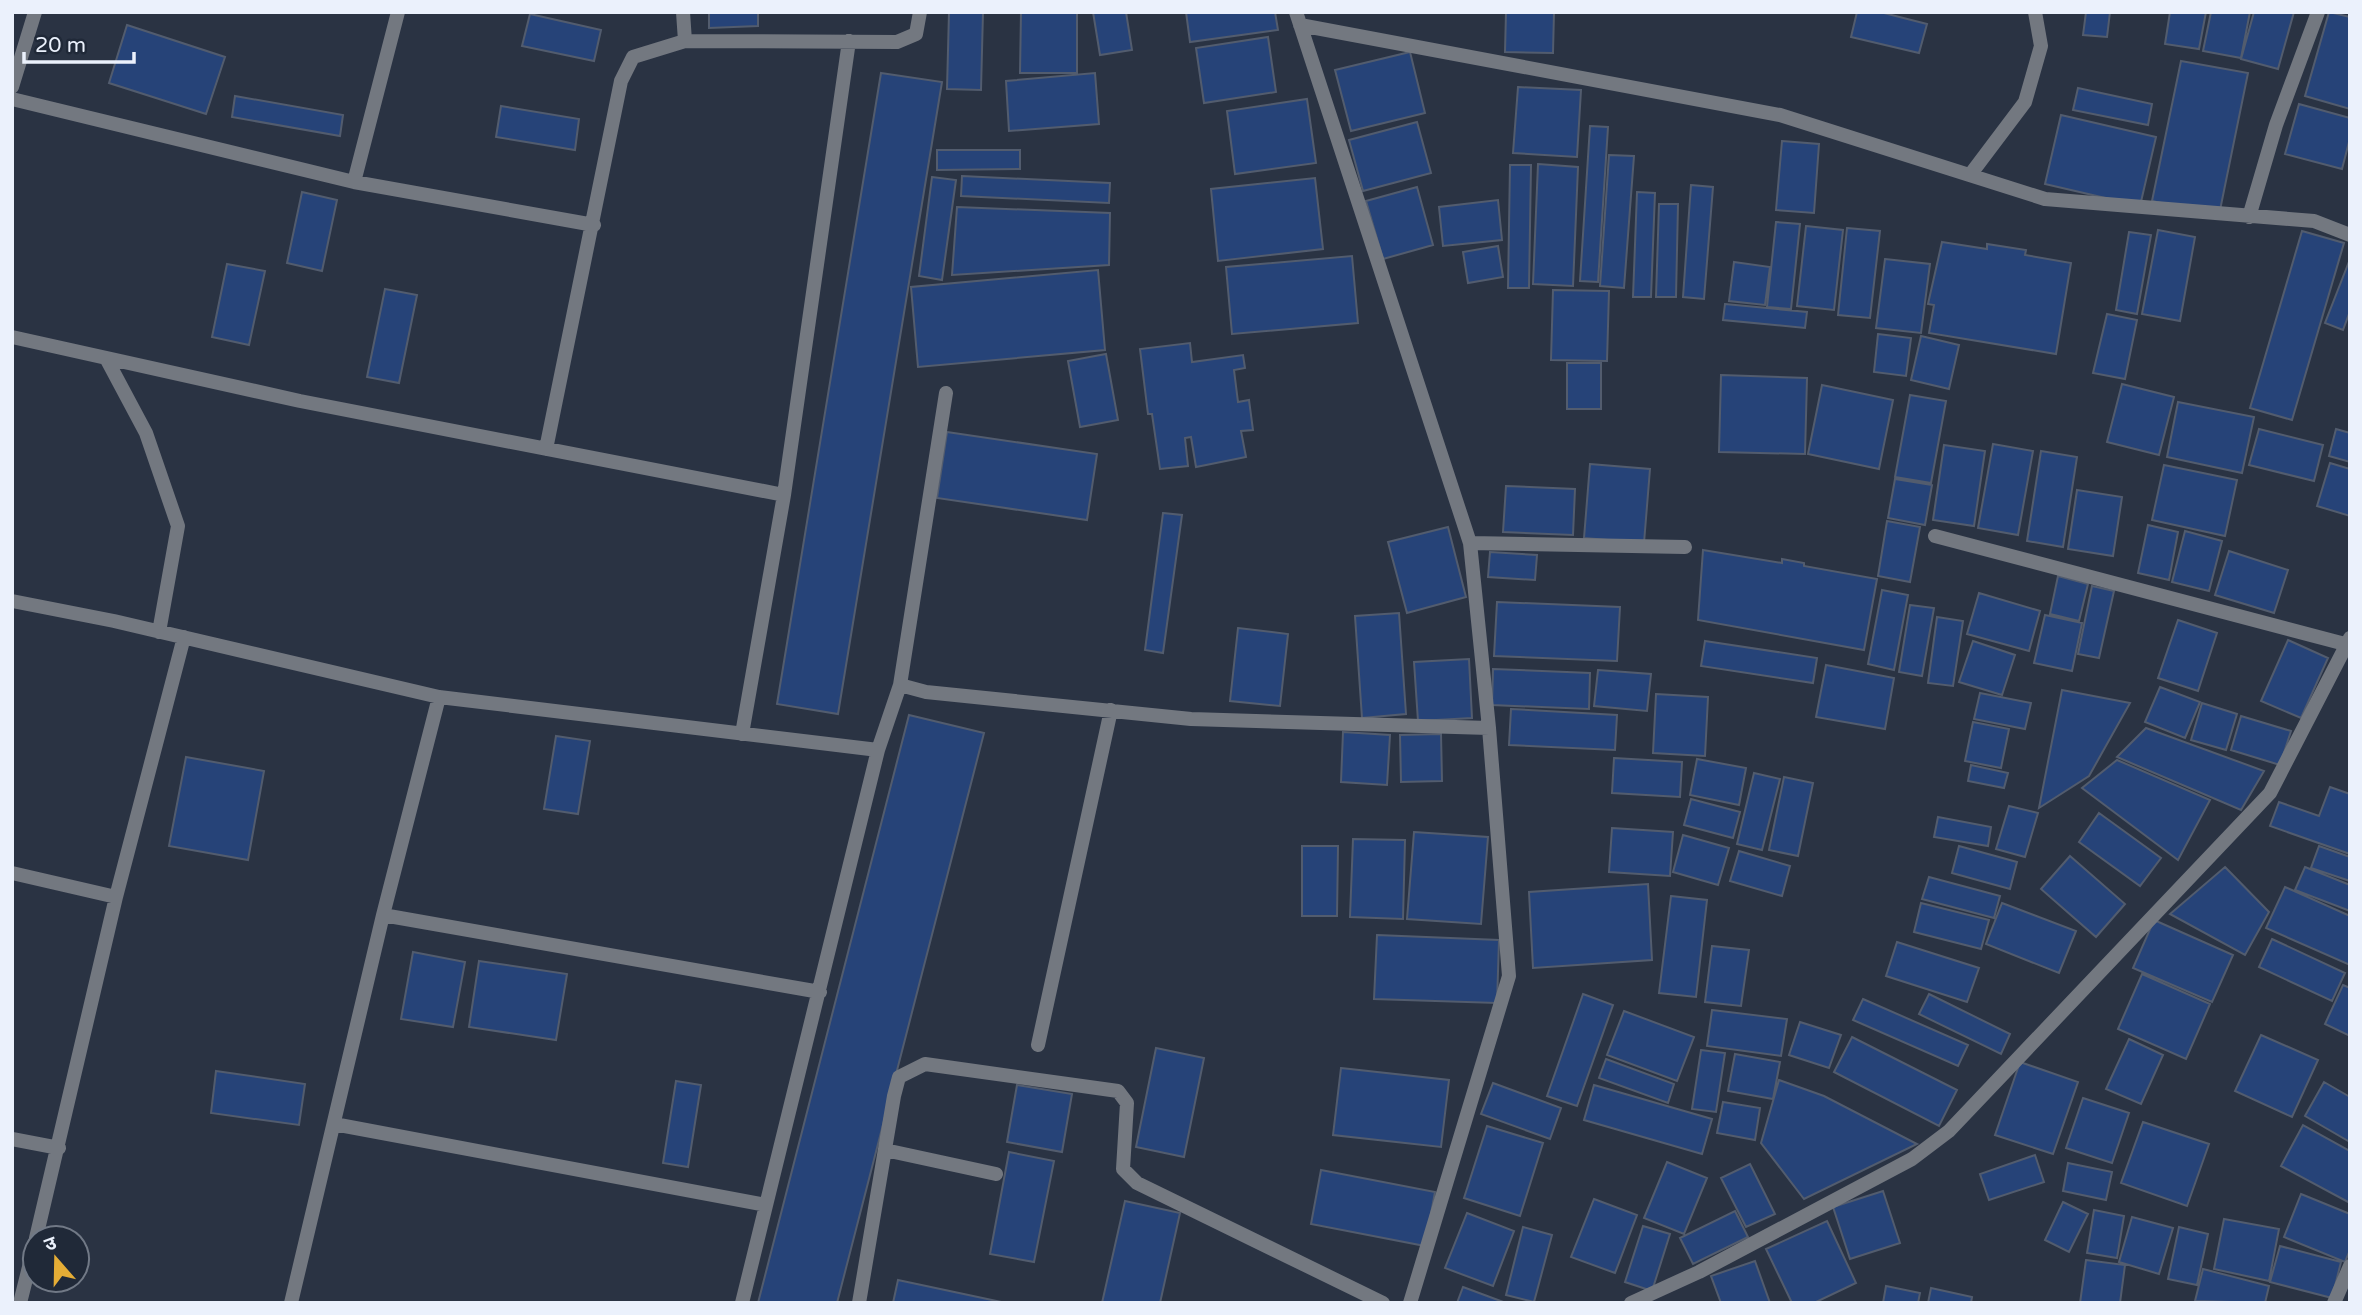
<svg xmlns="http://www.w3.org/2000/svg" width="2362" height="1315" font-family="'Varela Round','Noto Sans Devanagari',sans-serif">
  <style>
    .building { fill: #264378; stroke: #525c6e; stroke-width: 2 }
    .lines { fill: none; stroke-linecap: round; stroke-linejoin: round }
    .street { stroke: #737880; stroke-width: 14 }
  </style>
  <rect width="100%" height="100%" fill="#2a3343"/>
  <path class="building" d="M709 12H758V26L709 28Z
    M949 12H983L981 90 947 89Z
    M1021 12H1077V73H1020Z
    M1093 12H1126L1132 50 1100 55Z
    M1186 12H1275L1278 30 1190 42Z
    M1506 12H1554L1553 53 1505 52Z
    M1857 12H1880L1927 24 1919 53 1851 37Z
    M2086 12H2110L2107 37 2083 35Z
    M2170 12H2206L2199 49 2165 44Z
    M2211 12H2250L2241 58 2203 51Z
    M2254 12H2294L2278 69 2241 59Z
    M2329 12 2350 17V109L2305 96Z
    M530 14 601 30 594 61 522 46Z
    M127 25 225 57 206 114 109 83Z
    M1268 37 1276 92 1204 103 1196 48Z
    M1410 52 1425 113 1351 131 1335 70Z
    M2181 61 2248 73 2219 215 2152 201Z
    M881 73 942 82 838 714 777 704Z
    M1095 73 1099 124 1009 131 1006 81Z
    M1518 87 1581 90 1577 157 1513 153Z
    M2078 88 2152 104 2148 125 2073 110Z
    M235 96 343 115 340 136 232 117Z
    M1307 99 1316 163 1235 174 1227 111Z
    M2299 104 2350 118V138L2342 169 2285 154Z
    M501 106 579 119 575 150 496 137Z
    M2061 115 2156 137 2140 206 2045 184Z
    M1417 122 1431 173 1363 191 1349 140Z
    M1590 126 1608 127 1598 282 1580 281Z
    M1782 141 1819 144 1814 213 1776 210Z
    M937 150H1020V169L937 170Z
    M1609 155 1634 156 1624 288 1600 286Z
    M1538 164 1578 167 1573 286 1533 284Z
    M1510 165H1531L1529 288H1508Z
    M962 176 1110 183 1109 203 961 196Z
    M932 177 956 180 942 280 919 276Z
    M1315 178 1323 249 1218 261 1211 189Z
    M1691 185 1713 187 1704 299 1683 297Z
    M1417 187 1433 245 1383 259 1366 201Z
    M302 192 337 200 322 271 287 263Z
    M1637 192 1655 193 1651 297H1633Z
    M1498 200 1502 240 1443 246 1439 207Z
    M1659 204H1678L1676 297H1656Z
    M957 207 1110 213 1109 265 952 275Z
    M1776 222 1800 224 1791 309 1767 307Z
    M1806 226 1843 230 1834 310 1797 306Z
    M1847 228 1880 231 1870 318 1838 315Z
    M2158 230 2195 237 2180 321 2142 314Z
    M2302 231 2344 243 2292 420 2250 408Z
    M2129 232 2151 235 2137 314 2116 310Z
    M1942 242 1987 249V244L2026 250 2025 255 2071 263 2056 354 1929 333 1934 305 1928 304Z
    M1498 246 1503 277 1468 283 1463 252Z
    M1352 256 1358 323 1232 334 1226 267Z
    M1885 259 1930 264 1921 333 1876 328Z
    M2350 259V311L2343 330 2325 323Z
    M1734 262 1770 267 1765 305 1729 301Z
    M227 264 265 271 249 345 212 337Z
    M1098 270 1105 350 918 367 911 287Z
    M385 289 417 295 399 383 367 377Z
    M1553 290 1609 291 1607 361 1551 360Z
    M1725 304 1807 312 1805 328 1723 320Z
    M2107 314 2137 320 2125 379 2093 373Z
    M1878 334 1911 338 1906 376 1874 372Z
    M1921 336 1959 345 1949 389 1911 380Z
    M1190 343 1192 362 1243 355 1245 368 1234 370 1238 402 1249 400 1253 430 1241 431 1246 457 1196 467 1191 437 1185 438 1188 466 1160 469 1152 414H1148L1140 349Z
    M1106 354 1118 420 1080 427 1068 361Z
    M1567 363H1601V409H1567Z
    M1721 375 1807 378 1805 454 1719 452Z
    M2122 384 2174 397 2159 455 2107 442Z
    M1822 385 1893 400 1879 469 1808 454Z
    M1910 395 1946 401 1931 483 1895 477Z
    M2178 402 2254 417 2242 473 2167 457Z
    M2259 429 2323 445 2314 481 2249 465Z
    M2336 429 2350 433V462L2329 456Z
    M947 432 1097 454 1087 520 937 498Z
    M1993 444 2033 451 2018 535 1978 528Z
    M1944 445 1985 451 1974 526 1933 520Z
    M2041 451 2077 457 2063 547 2027 541Z
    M2330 463 2350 469V516L2317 506Z
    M1590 464 1650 469 1644 543 1584 538Z
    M2164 465 2237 480 2225 536 2152 520Z
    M1895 479 1932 485 1925 525 1888 518Z
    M1506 486 1575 489 1573 535 1503 532Z
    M2077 490 2122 497 2113 556 2068 549Z
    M1163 513 1182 515 1163 653 1145 650Z
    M1887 521 1920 527 1910 582 1878 576Z
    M2148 525 2178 532 2169 580 2138 573Z
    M1448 527 1466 597 1407 613 1388 542Z
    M2185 531 2222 541 2209 591 2172 582Z
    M1703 550 1782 563V559L1804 563V566L1877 579 1864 650 1698 620Z
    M2229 551 2288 570 2274 613 2215 595Z
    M1490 552 1537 555 1535 580 1488 577Z
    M2058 576 2088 584 2079 621 2050 614Z
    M2092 586 2114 591 2099 658 2078 654Z
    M1882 590 1908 595 1894 670 1868 664Z
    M1979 593 2040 611 2029 651 1967 634Z
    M1497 602 1620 607 1617 661 1494 656Z
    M1910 605 1934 608 1922 676 1899 672Z
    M1399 613 1406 714 1362 718 1355 616Z
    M2045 615 2082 623 2072 671 2034 663Z
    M1937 617 1963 621 1953 686 1928 683Z
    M2178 620 2217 633 2198 691 2158 678Z
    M1238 628 1288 634 1280 706 1230 701Z
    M2288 640 2328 658 2301 718 2261 701Z
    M1705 641 1817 658 1813 683 1701 666Z
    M1973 641 2015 655 2002 695 1959 682Z
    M1469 659 1472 718 1418 721 1414 662Z
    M1826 665 1894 678 1885 729 1816 717Z
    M1493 669 1590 673 1589 709 1492 705Z
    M1598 670 1651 674 1647 711 1594 706Z
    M2160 687 2200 702 2185 738 2145 722Z
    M2062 690 2130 703 2089 776 2039 808Z
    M1980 693 2031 703 2025 729 1974 719Z
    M1656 694 1708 697 1705 756 1653 753Z
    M2202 703 2237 714 2226 750 2191 740Z
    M1511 709 1617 715 1615 750 1509 745Z
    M909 715 984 733 837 1303H758Z
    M2241 716 2291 731 2280 765 2231 750Z
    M1973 722 2009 729 2001 768 1965 761Z
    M2146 728 2264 771 2241 810 2117 757Z
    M1343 732 1390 735 1387 785 1341 782Z
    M1441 734 1442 781 1401 782 1400 735Z
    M556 736 590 741 578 814 544 809Z
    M186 757 264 771 248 860 169 846Z
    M1614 758 1682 762 1680 797 1612 793Z
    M1697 759 1746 768 1739 805 1690 795Z
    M2117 760 2210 800 2178 860 2082 788Z
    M1971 765 2008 773 2004 788 1968 781Z
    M1754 773 1780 779 1762 850 1737 844Z
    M1784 777 1813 783 1798 856 1769 850Z
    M2330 787 2350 794V854L2270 826 2279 802 2319 816Z
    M1691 799 1740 812 1733 838 1684 825Z
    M2009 806 2038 813 2025 857 1996 849Z
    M2099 813 2161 858 2140 886 2079 842Z
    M1938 817 1991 827 1988 846 1934 837Z
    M1612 828 1673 832 1670 876 1609 872Z
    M1414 832 1488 837 1481 924 1407 919Z
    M1683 835 1729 848 1718 885 1673 872Z
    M1353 839 1405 840 1403 919 1350 917Z
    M1302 846H1338L1337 916H1302Z
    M1959 846 2017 862 2010 889 1952 873Z
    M2319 846 2350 857V881L2311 868Z
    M1739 851 1790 866 1782 896 1730 881Z
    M2070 856 2125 904 2096 937 2041 889Z
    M2225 867 2269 912 2245 955 2170 914Z
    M2305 867 2350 885V911L2295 890Z
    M1929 877 2000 896 1994 918 1922 899Z
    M1648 884 1652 960 1533 968 1529 892Z
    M2285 887 2350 916V965L2266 928Z
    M1671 896 1707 900 1696 997 1659 993Z
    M1921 903 1989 920 1981 949 1914 932Z
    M2002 903 2076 931 2059 973 1986 944Z
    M2154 920 2233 955 2212 1002 2133 968Z
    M1377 935 1499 940 1497 1003 1374 999Z
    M2272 939 2345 973 2332 1001 2259 967Z
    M1897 942 1979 968 1967 1002 1886 976Z
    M1712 946 1749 950 1741 1006 1705 1002Z
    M413 952 465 962 453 1027 401 1019Z
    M479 961 567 974 556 1040 469 1027Z
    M2142 974 2210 1004 2186 1059 2118 1029Z
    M2343 985 2350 988V1036L2325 1024Z
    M1583 994 1613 1005 1577 1106 1547 1096Z
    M1929 994 2010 1034 2001 1054 1919 1014Z
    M1863 999 1968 1045 1958 1066 1853 1020Z
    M1712 1010 1787 1019 1781 1056 1707 1046Z
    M1624 1011 1694 1037 1677 1081 1607 1055Z
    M1800 1022 1841 1035 1829 1068 1789 1055Z
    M2261 1035 2318 1060 2292 1117 2235 1091Z
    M1852 1037 1957 1090 1939 1126 1834 1072Z
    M2129 1039 2163 1055 2141 1104 2106 1089Z
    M1156 1048 1204 1058 1184 1157 1136 1147Z
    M1701 1050 1725 1053 1716 1112 1692 1109Z
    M1735 1054 1780 1062 1773 1099 1728 1091Z
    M1606 1059 1674 1084 1668 1103 1599 1078Z
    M2020 1062 2078 1082 2053 1154 1995 1135Z
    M1341 1068 1449 1080 1441 1147 1333 1135Z
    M216 1071 305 1084 299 1125 211 1113Z
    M1779 1080 1824 1096 1917 1144 1804 1199 1761 1143Z
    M676 1081 701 1085 688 1167 663 1163Z
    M2324 1082 2350 1097V1142L2305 1116Z
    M1493 1083 1561 1108 1550 1139 1481 1114Z
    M1017 1085 1072 1094 1062 1152 1007 1142Z
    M1594 1085 1712 1119 1702 1154 1584 1120Z
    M2083 1098 2129 1113 2112 1163 2066 1148Z
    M1723 1102 1760 1108 1755 1140 1717 1133Z
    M2143 1122 2209 1144 2187 1206 2121 1183Z
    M2303 1125 2350 1151V1203L2281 1166Z
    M1487 1126 1543 1143 1520 1216 1464 1198Z
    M1009 1152 1054 1161 1034 1262 990 1254Z
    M2035 1155 2044 1182 1989 1200 1980 1174Z
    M1667 1162 1707 1178 1684 1234 1644 1218Z
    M2068 1163 2112 1172 2106 1200 2063 1191Z
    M1750 1164 1775 1214 1746 1227 1721 1178Z
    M1321 1170 1435 1192 1425 1246 1311 1224Z
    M1883 1191 1900 1243 1850 1259 1833 1207Z
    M2301 1194 2350 1214V1250L2345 1262 2284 1237Z
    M1594 1199 1637 1215 1615 1273 1571 1257Z
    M1125 1201 1180 1213 1160 1303H1102Z
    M2063 1202 2088 1214 2069 1252 2045 1240Z
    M2094 1210 2124 1216 2117 1258 2087 1253Z
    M1735 1211 1748 1237 1693 1264 1680 1238Z
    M1467 1213 1514 1231 1493 1286 1445 1268Z
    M2132 1217 2173 1228 2159 1274 2119 1262Z
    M2224 1219 2279 1229 2269 1281 2214 1269Z
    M1827 1221 1856 1283 1814 1303H1792L1766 1249Z
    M1643 1226 1670 1234 1652 1291 1625 1282Z
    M1523 1227 1552 1235 1534 1302 1506 1295Z
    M2179 1227 2208 1234 2197 1285 2168 1279Z
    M2280 1246 2341 1262 2332 1298 2270 1282Z
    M2086 1260 2125 1265 2120 1303H2080Z
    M1755 1261 1770 1303H1721L1711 1276Z
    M2203 1269 2269 1286 2265 1303 2195 1301Z
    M898 1280 1006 1303H893Z
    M1886 1286 1920 1293 1918 1303H1883Z
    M1463 1287 1506 1303H1457Z
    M1931 1288 1972 1297 1971 1303H1928Z"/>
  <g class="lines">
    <path class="street" d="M1296 12 1470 543 1489 728 1509 976 1410 1303
      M1300 25 1780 115 2045 199 2314 221 2350 235
      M685 41 897 42 916 34 920 12
      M12 87 35 12
      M12 99 354 182 594 225
      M1970 175 2025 102 2041 46 2035 12
      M354 182 398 12
      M2249 217 2276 125 2318 12
      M12 337 300 401 784 495
      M106 358 146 433 178 526 159 632
      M546 449 621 81 633 57 685 41 683 12
      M1935 536 2345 644
      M1470 543 1685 547
      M12 601 114 621 439 697 878 750
      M900 685 926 692 1191 719 1489 728
      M742 734 784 495 849 41
      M12 873 116 897
      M383 915 820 992
      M1038 1045 1111 710
      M334 1124 766 1205
      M12 1139 59 1148
      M885 1150 996 1174
      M36 1238 116 897 184 637
      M20 1303 35 1243
      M291 1303 383 915 439 697
      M742 1303 878 750 900 685 946 393
      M859 1303 894 1096 899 1077 925 1064 1118 1091 1127 1103 1123 1169 1137 1183 1383 1303
      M1631 1303 1699 1272 1912 1159 1949 1131 2270 793 2350 638
      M2334 1303 2350 1266"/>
  </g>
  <rect width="2362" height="1315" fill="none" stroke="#ebf1fc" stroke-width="28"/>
  <g transform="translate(56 1259) rotate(340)"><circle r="33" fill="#202938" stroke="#717986" stroke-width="2"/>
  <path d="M0-5L12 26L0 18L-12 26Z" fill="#e5ad36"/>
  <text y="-10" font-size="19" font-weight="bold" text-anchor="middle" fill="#ebf1fc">उ</text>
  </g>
  <path d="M24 52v10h110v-10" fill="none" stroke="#ebf1fc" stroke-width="3.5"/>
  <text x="35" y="52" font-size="21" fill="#ebf1fc" stroke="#202938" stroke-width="5" paint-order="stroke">20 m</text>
</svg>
